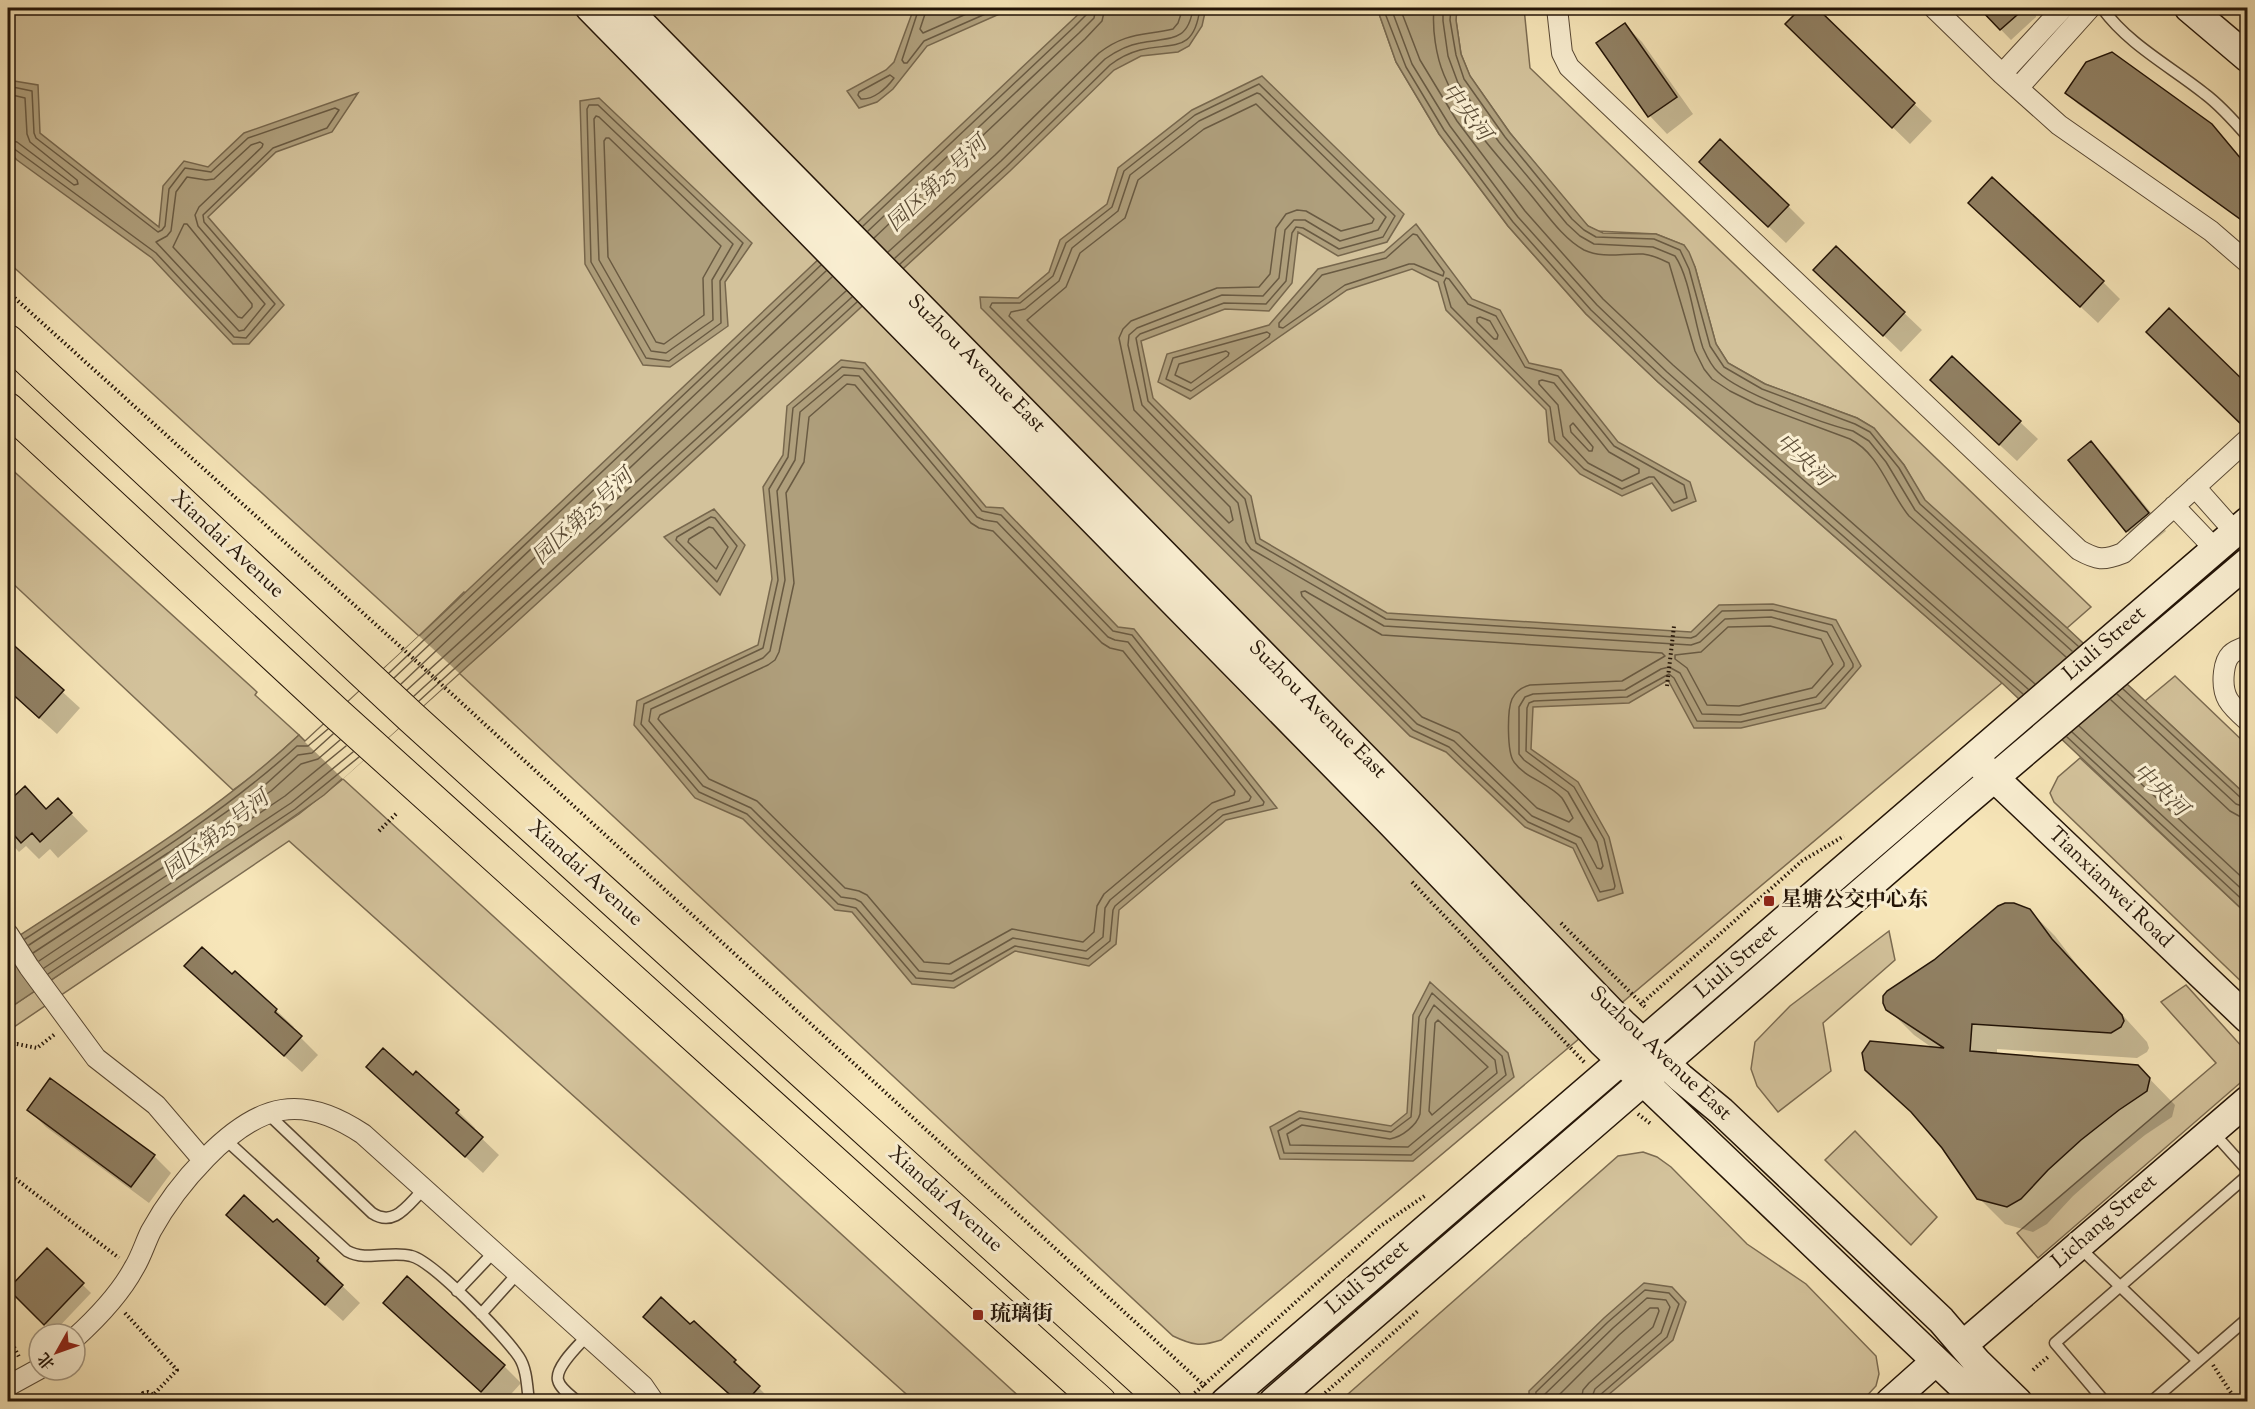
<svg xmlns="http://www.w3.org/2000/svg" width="2255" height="1409" font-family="'Sorts Mill Goudy','Noto Serif SC',serif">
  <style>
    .green { fill: #d3c29b; stroke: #7b6b51; stroke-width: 1.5 }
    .water { fill: #af9f7c; stroke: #77674d; stroke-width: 1.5 }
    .pier { fill: #f7e6b9 }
    .shadow { fill: #0003 }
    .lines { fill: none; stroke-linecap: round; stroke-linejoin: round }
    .shore { stroke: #695a42; stroke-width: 1.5 }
    .building { fill: #918164; stroke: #231407; stroke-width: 1.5 }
    .lane-casing { stroke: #584834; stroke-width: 13 }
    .street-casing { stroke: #584834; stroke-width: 22 }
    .secondary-casing { stroke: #231407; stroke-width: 31 }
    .primary-casing { stroke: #231407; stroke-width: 34 }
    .path { stroke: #231407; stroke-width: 4; stroke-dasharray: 1.5 3; stroke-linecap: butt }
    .lane { stroke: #faefd2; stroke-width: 10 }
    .street { stroke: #faefd2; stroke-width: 20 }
    .secondary { stroke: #faefd2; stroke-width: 28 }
    .primary { stroke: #f7e6b9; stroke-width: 32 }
    .poi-dot { fill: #8f2418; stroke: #faefd2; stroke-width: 2 }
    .labels { text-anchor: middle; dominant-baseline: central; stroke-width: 6; stroke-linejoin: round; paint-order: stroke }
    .street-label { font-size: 21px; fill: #231407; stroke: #faefd2 }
    .poi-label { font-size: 21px; font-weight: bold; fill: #231407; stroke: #faefd2; text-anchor: start }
    .water-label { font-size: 22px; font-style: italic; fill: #5b4c36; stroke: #faefd2 }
  </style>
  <rect width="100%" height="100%" fill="#f7e6b9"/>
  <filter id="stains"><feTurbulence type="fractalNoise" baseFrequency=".00333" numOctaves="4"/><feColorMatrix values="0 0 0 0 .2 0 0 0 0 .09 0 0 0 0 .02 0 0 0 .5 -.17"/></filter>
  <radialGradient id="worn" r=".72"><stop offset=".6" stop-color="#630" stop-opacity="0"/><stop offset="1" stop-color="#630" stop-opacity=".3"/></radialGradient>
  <path class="green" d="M8 8H1377L1396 62 1439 134 1508 226 1586 314 1658 382 2002 683 1221 1340C1200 1347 1192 1345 1173 1336L459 673 507 630 464 592 419 636 8 262Z
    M1457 8H1524L1530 68 2091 607 2067 628 1924 500 1904 465 1874 428 1857 418 1765 384 1728 363 1716 344 1695 267 1684 245 1656 234 1597 231 1588 226 1577 214 1510 133 1470 76 1461 54 1456 20Z
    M8 466 257 692 255 695 299 735 257 773 233 790 8 579Z
    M2175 676 2247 745V796L2145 701Z
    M2080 758 2247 914V987L2054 802 2050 793 2058 777Z
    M343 779 1024 1401H914L289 841 8 1031V1009L299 814Z
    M1889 931 1895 960 1823 1023 1831 1071 1778 1112 1757 1086 1751 1069 1755 1042 1790 1006Z
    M2186 985 2245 1050 2247 1059V1077L2038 1258 2017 1233 2216 1063 2161 1002Z
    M1855 1131 1937 1217 1911 1245 1825 1160Z
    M1643 1152 1657 1157 1671 1167 1747 1244 1806 1284 1876 1356 1879 1374 1876 1386 1862 1401 1339 1402 1618 1156Z"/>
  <path class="water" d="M914 8H1013L927 46 893 89 877 102 859 108 847 91 886 70 894 62Z
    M1085 8H1206L1202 26 1189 46 1178 52 1141 56 1114 70 1010 171 509 629 324 795 276 829 8 1009V943C107 878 212 816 299 735L305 741 419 636Z
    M1377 8H1457L1456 20 1461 54 1470 76 1510 133 1588 226 1603 233 1656 234 1684 245 1689 252 1695 267 1716 344 1728 363 1765 384 1857 418 1874 428 1904 465 1925 500 2067 628 2247 796V914L2002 683 1658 382 1586 314 1508 226 1439 134 1396 62Z
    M1262 76 1404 214 1387 242 1338 256 1298 232 1292 283 1269 311 1225 309 1141 341 1153 398 1251 496 1260 539 1387 613 1691 632 1719 605 1773 604 1836 620 1861 666 1825 708 1741 728H1694L1668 680 1629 703 1533 707 1531 749 1578 782 1609 837 1623 893 1598 901 1573 848 1525 827 1446 752 1410 736 981 308 980 297 1018 298 1049 272 1060 240 1107 204 1118 168 1192 110Z
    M8 80 38 85 40 133 159 227 163 186 184 161 208 167 244 133 358 93 332 132 276 152 208 217 284 305 249 344H233L152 258 17 160 8 151Z
    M599 98 752 243 725 282 728 326 670 367 643 365 585 264 580 101Z
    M1416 224 1472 299 1500 310 1529 363 1561 370 1618 442 1690 482 1696 501 1672 511 1652 483 1622 496 1580 474 1549 442 1546 410 1446 310 1438 282 1412 269 1347 290 1190 399 1158 382 1167 354 1269 325 1318 269 1384 252Z
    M841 360 865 363 986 507 1003 508 1118 627 1134 629 1277 808 1226 820 1119 910 1116 944 1089 966 1015 951 954 988 912 984 852 912 835 910 743 819 695 798 634 725 637 701 758 645 772 579 763 487 783 455 787 406Z
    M714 509 745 545 720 595 664 537Z
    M1430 982 1508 1053 1514 1077 1413 1161 1280 1159 1270 1127 1299 1111 1391 1126 1407 1113 1413 1015Z
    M1644 1283 1672 1287 1686 1302 1673 1340 1601 1401H1529V1391L1604 1318Z"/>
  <path class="pier" d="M419 636 459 673 343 779 305 742Z"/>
  <path class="shadow" d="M1803 8H1815L1932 121 1910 144 1787 24Z
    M1980 8H2037L2036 17 2011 40Z
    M1625 25 1642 42 1693 114 1667 134 1650 116 1598 44Z
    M2067 93 2223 137 2248 166V225L2078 104Z
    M1718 179 1788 206 1805 223 1786 243Z
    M1987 220 2103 282 2120 299 2098 323Z
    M1836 248 1922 330 1901 352 1833 287Z
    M2169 310 2248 386V429L2165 349Z
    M1952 358 2038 439 2017 461 1949 398Z
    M2091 443 2108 460 2166 531 2145 548 2127 531 2070 460Z
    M8 642 80 708 57 734 8 690Z
    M8 799 47 810 58 800 88 831 58 858 50 849 39 859 26 846 19 852 8 840Z
    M2029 910 2055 936 2078 966 2147 1042 2149 1048 2147 1052 2137 1058 1997 1049V1054L2137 1066 2175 1105 2172 1117 2145 1135 2107 1166 2073 1196 2047 1224 2033 1232 2005 1224 1979 1198 1943 1147 1934 1049 1914 1035 1888 1009Z
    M235 973 276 1010 294 1027 292 1029 318 1055 302 1072 204 984 232 976Z
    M368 1067 413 1077 458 1111 475 1128 473 1130 499 1155 483 1173Z
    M29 1110 154 1156 171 1173 149 1203 46 1127Z
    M273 1225 318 1259 335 1276 334 1278 360 1303 343 1321 245 1232Z
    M47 1250 91 1293 54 1332 9 1289Z
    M402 1320 504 1366 521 1383 504 1402H492Z
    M662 1334 735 1361 752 1378 751 1380 773 1402H737Z"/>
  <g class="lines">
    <path class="shore" d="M919 8 902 60 904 63H907L924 41 999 8
      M927 8 920 29 923 33 980 8
      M1383 8 1406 67 1444 130 1513 222 1591 310 1662 377 2023 694
      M1391 8 1412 64 1450 126 1518 217 1597 305 1667 372 2028 689
      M1400 8 1420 60 1457 121 1525 211 1603 299 1673 365 2035 684
      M1434 8C1432 29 1436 56 1444 75 1461 118 1501 159 1530 194 1546 213 1562 238 1584 250 1603 259 1623 253 1643 254 1652 255 1661 259 1669 263L1695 351 1704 369 1712 379 1730 391 1756 404 1850 439C1880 454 1889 492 1909 516L2066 657
      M1443 8V21L1448 56 1458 83 1499 142 1567 224 1580 236 1594 244 1653 247 1675 256C1690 278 1694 322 1703 348 1707 357 1711 366 1718 372 1740 393 1821 423 1853 431L1869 441 1886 462 1915 510 2072 651
      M1451 8 1450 20 1456 55 1464 79 1505 137 1572 219 1584 230 1596 237 1654 239 1680 250 1689 269 1710 346 1724 367 1762 389 1855 424 1870 432 1899 468 1920 504 2078 646
      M890 75 894 78C886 89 873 100 861 99L858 95 859 92Z
      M1259 84 1395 216 1383 237 1339 249 1303 228 1296 227 1292 233 1286 281 1266 304 1224 303 1140 334 1136 338 1148 401 1245 499 1256 543 1386 619 1691 638 1696 636 1722 611 1772 610 1832 625 1853 664V667L1821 703 1741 722 1697 721 1674 678 1669 674 1627 697 1534 701 1529 703 1527 708 1526 751 1574 787 1604 839 1615 886 1614 889 1600 892 1576 844 1528 822 1449 747 1413 730 990 307 992 303H1020L1053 276 1066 243 1112 207 1124 171 1195 115Z
      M8 86 32 91 34 133 36 138 158 232 162 230 165 226 169 189 185 168 211 172 248 138 335 108 339 110 327 128 273 148 203 215 204 222 275 304 246 338 234 337 156 253 13 148 8 147
      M1257 93 1260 94 1386 217 1378 230 1340 241 1305 220H1294L1285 230 1279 278 1263 296 1222 295 1137 328 1129 335 1128 345 1142 405 1238 503 1246 542 1251 549 1384 626 1691 645 1700 642 1725 619 1771 617 1827 632 1844 663V666L1816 697 1740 715 1702 714 1680 673 1669 667 1661 669 1625 690 1533 694 1525 697 1519 707V754L1524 760 1568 792 1597 842 1603 866 1601 869 1597 868 1581 838 1532 816 1454 741 1417 724 1009 316 1011 312 1025 309 1059 281 1072 248 1118 211 1130 175 1199 121Z
      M8 94 25 98 27 134 30 142 77 180 78 184 74 185 17 142 8 140
      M1256 104 1374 219 1372 223 1341 231 1306 211 1297 210 1286 214 1276 228 1270 274 1259 287 1217 288 1131 321 1123 329 1119 338 1134 410 1230 507 1233 520 1229 523 1027 320 1066 287 1080 253 1125 218 1138 180 1204 129Z
      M589 105H598L743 243 720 281 721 323 669 361 646 358 591 262 587 109Z
      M596 116 599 117 733 244 712 280 713 320 666 353 651 351 599 260 594 119Z
      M606 138H609L721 246 703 278 704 315 664 344 656 342 608 257 604 141Z
      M260 142 263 144 262 147 199 207 195 215 198 226 265 304 244 330 239 331 156 242 167 236 171 231 176 192 187 177 206 180 214 179 251 145Z
      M184 224H187L252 304V307L242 318 238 317 173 247Z
      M863 226 1074 27 1088 13 1089 8
      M868 231 1079 33 1094 18 1096 8
      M1413 234 1417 235 1444 272 1443 276 1414 264H1409L1345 285 1283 328 1279 327V323L1322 275 1386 258Z
      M874 238 1085 39 1102 21 1105 8
      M888 252 995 155 1099 53C1126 32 1143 36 1173 29L1178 23 1183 8
      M895 258 1001 161 1105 59C1115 52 1127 45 1140 43 1168 37 1188 44 1193 8
      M900 264 1006 167 1110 65C1119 58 1129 53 1140 50 1173 42 1194 54 1200 8
      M1446 278 1449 279 1468 304 1496 316 1525 367 1558 376 1614 446 1684 485 1687 498 1674 503 1654 477H1649L1622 489 1584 469 1555 440 1550 407 1451 307 1444 282Z
      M1480 317 1490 321 1498 335 1497 339H1494L1477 322V318Z
      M1267 332 1270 334 1269 337 1191 391 1166 379 1173 358Z
      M1226 351 1229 353 1228 356 1191 383 1175 375 1179 364Z
      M842 367 863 369 982 511 1001 515 1113 631 1132 635 1264 802 1263 805 1223 815 1115 906 1113 910 1110 941 1088 959 1015 946 953 981 916 978 856 908 838 904 747 814 699 792 641 724 644 704 763 648 778 580 769 489 788 457 793 408Z
      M844 375 859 376 977 517 984 520 997 522 1108 637 1115 640 1128 642 1251 797 1249 801 1218 810 1110 900 1105 908 1103 937 1086 951 1013 938 951 974 919 971 861 902 855 899 841 897 751 808 703 786 649 721 651 709 763 658 770 651 785 580 777 491 795 460 800 412Z
      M1542 380 1554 383 1609 452 1639 469V473L1622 481 1588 463 1563 436 1558 405 1539 384V381Z
      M847 384 855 385 971 523 979 528 993 531 1102 643 1110 648 1123 651 1235 791 1234 795 1212 803 1104 894 1097 906 1094 932 1083 942 1012 929 949 964 924 962 867 895 859 891 845 888 757 801 709 779 658 719 660 715 768 665 775 660 779 652 794 583 786 493 804 462 809 417Z
      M1573 423 1593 447 1592 451H1589L1571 432 1570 426Z
      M711 517 715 518 737 546 717 582 676 540 677 537Z
      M709 527 713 528 728 547 716 569 688 542 689 539Z
      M1305 591 1382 635 1662 653 1665 656 1622 681 1530 685C1522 687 1516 691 1512 699 1507 710 1507 753 1514 762 1525 778 1549 783 1562 798 1566 804 1570 812 1573 818L1569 822 1537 808 1459 733 1422 717 1302 596 1301 592Z
      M1770 626 1821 639 1833 664 1812 688 1739 706 1707 705 1687 668 1675 659V655L1701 652 1728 627Z
      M389 673 821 265
      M394 678 826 271
      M401 684 832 277
      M2123 689 2241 798 2248 800
      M407 690 846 291
      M2117 694 2236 804 2248 808
      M414 696 852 297
      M2111 700 2230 811 2239 816 2248 817
      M419 701 857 302
      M2079 726 2248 883
      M2072 732 2248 895
      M2067 737 2248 905
      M25 939C116 879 216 820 297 746H308L328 729
      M29 945 168 853 266 784 298 755 312 753 333 734
      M33 953 173 861 271 791 301 764 318 759 340 740
      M39 961 285 796 346 746
      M44 968 291 803 353 752
      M48 974 295 809 359 757
      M1432 993 1502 1056 1506 1075 1411 1155 1284 1153 1278 1131 1300 1118 1391 1132 1411 1117 1419 1017Z
      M1434 1005 1495 1060 1497 1073 1408 1147 1290 1145 1287 1134 1302 1125 1390 1139C1402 1137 1417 1125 1420 1114L1426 1019Z
      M1438 1020 1488 1067 1432 1115 1429 1111 1435 1023Z
      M1535 1402 1536 1392 1608 1322 1645 1290 1669 1293 1679 1304 1667 1337 1600 1395 1598 1402
      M1543 1402 1544 1395 1613 1328 1647 1298 1666 1300 1670 1307 1661 1333 1595 1389 1590 1402
      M1552 1402 1619 1335 1650 1308H1658L1659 1311 1653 1327 1589 1383 1583 1390 1581 1402"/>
  </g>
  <path class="building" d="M1801 8H1817L1915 103 1892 128 1785 24Z
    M1979 8H2025L2000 30Z
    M1625 23 1677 97 1648 117 1596 43Z
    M2112 52 2212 124 2247 166V224L2065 93 2086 62Z
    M1720 139 1789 205 1768 227 1699 162Z
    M1992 177 2104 281 2080 307 1968 203Z
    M1836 246 1905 312 1883 336 1813 270Z
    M2169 308 2247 384V427L2245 428 2146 332Z
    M1952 356 2021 421 1999 445 1930 380Z
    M2091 441 2149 513 2126 532 2068 460Z
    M8 640 64 690 39 718 8 690Z
    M25 786 46 809 58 798 72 813 40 842 32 833 21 843 8 828V802Z
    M2005 903H2014L2030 909 2052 939 2122 1015 2124 1021 2121 1027 2111 1033 1972 1024 1970 1051 2138 1065 2150 1078 2147 1091 2119 1110 2081 1140 2048 1170 2021 1199 2007 1207 1977 1199 1942 1148 1911 1112 1865 1070 1862 1053 1870 1041 1944 1048 1886 1010 1883 1003V996L1887 991 1934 960 1998 906Z
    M202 947 232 974 235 971 277 1009 275 1012 302 1036 284 1056 184 966Z
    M383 1048 413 1075 416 1071 459 1110 456 1113 483 1137 465 1157 366 1067Z
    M50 1078 155 1155 131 1187 27 1110Z
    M244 1195 273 1222 277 1219 319 1258 317 1261 343 1285 325 1305 226 1215Z
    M47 1248 84 1283 44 1325 8 1289Z
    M407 1276 505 1365 481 1392 383 1303Z
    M661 1297 690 1324 694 1321 736 1360 734 1362 760 1386 747 1401H737L643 1317Z"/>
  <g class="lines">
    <defs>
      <path id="lane" d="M2102 8C2129 45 2170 66 2205 94 2221 106 2235 122 2248 137
        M268 1114 372 1213C395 1228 408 1204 424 1189
        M2212 1131 2248 1171
        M226 1140 347 1251C367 1262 390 1250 411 1256 433 1261 505 1336 519 1357 527 1369 527 1387 529 1402
        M2079 1247 2198 1361
        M457 1291 494 1252
        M481 1314 518 1273
        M578 1402C572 1396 560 1389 558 1380 555 1367 579 1345 587 1336
        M2105 1402 2055 1343 2248 1175
        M2151 1402 2248 1318"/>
      <path id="street" d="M1557 8 1562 53 1569 67 2079 550C2097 560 2103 561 2123 553L2248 439
        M1934 8 2002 74 2059 125 2211 231 2248 263
        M2002 74 2063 8
        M2018 88 2090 8
        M2195 487 2235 532
        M2174 506 2215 549
        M2248 646C2232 651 2226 655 2224 672 2221 697 2230 705 2248 721
        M8 934 29 967 96 1058 156 1105 203 1160
        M75 1338C97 1318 120 1294 134 1268 141 1257 145 1243 151 1231 174 1189 231 1118 282 1110 311 1105 339 1118 363 1134L643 1386 654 1402
        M8 1386 39 1369"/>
      <path id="secondary" d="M590 8 1392 824 1602 1042 1979 1402
        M626 8 1454 849 1622 1023 1681 1078 1721 1111 1941 1320 1977 1362 2018 1402
        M2189 8 2248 58
        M1982 766 2248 1019
        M1963 1345 2248 1100
        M1225 1402 2248 521
        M1273 1402 1960 807 2248 562
        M1890 1402 1936 1361"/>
      <path id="primary" d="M8 341 411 717 1166 1402
        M8 409 336 713 1100 1402"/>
    </defs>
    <use href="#lane" class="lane-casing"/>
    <use href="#street" class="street-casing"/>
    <use href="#secondary" class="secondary-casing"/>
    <use href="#primary" class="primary-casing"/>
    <path class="path" d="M8 292 404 650 1207 1388
      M1667 686 1674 626
      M379 831 397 813
      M1412 882 1585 1063
      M1561 923 1647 1009
      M1640 1005 1802 861 1844 836
      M8 1045 17 1044 37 1048 55 1034
      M1638 1114 1651 1124
      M8 1173 119 1258
      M125 1313 177 1370 154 1394
      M8 1335 20 1359
      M2213 1365 2237 1402
      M2033 1370 2049 1356
      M1188 1399 1379 1227 1426 1195
      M140 1402 143 1393 148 1392 156 1396 157 1402
      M1315 1402 1418 1311"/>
    <use href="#lane" class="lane"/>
    <use href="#street" class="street"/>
    <use href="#secondary" class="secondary"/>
    <use href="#primary" class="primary"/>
  </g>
  <g class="poi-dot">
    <rect x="1763" y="895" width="12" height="12" rx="3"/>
    <rect x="972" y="1309" width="12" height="12" rx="3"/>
  </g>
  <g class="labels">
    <g class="street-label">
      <text transform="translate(976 364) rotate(45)">Suzhou Avenue East</text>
      <text transform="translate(227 545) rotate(43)">Xiandai Avenue</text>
      <text transform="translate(2105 644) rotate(-41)">Liuli Street</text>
      <text transform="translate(1317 710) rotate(45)">Suzhou Avenue East</text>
      <text transform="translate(585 874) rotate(42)">Xiandai Avenue</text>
      <text transform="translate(2110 888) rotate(44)">Tianxianwei Road</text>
      <text transform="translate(1737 962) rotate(-41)">Liuli Street</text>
      <text transform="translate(1660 1054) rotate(43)">Suzhou Avenue East</text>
      <text transform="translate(945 1200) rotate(42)">Xiandai Avenue</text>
      <text transform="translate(2105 1222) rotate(-41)">Lichang Street</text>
      <text transform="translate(1368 1278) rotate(-41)">Liuli Street</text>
    </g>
    <g class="poi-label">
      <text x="1781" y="901">星塘公交中心东</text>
      <text x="990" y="1315">琉璃街</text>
    </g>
    <g class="water-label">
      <text transform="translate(1465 113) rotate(52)">中央河</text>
      <text transform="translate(938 185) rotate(-43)">园区第25号河</text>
      <text transform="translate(1802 461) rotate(43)">中央河</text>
      <text transform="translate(584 518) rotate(-43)">园区第25号河</text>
      <text transform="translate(2159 791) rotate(43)">中央河</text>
      <text transform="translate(217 836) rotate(-38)">园区第25号河</text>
    </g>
  </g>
  <rect width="2255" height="1409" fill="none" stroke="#f7e6b9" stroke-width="30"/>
  <rect x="9" y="9" width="2237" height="1391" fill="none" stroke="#231407" stroke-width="3"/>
  <rect x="15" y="15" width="2225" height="1379" fill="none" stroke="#231407" stroke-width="1.5"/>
  <g transform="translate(57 1352) rotate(230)"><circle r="28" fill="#faefd2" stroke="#a49781" stroke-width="1.5"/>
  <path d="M0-4.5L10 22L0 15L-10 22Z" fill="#8f2418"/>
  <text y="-9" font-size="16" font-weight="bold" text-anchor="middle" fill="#231407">北</text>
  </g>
  <rect width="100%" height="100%" filter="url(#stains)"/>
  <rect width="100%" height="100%" fill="url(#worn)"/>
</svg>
